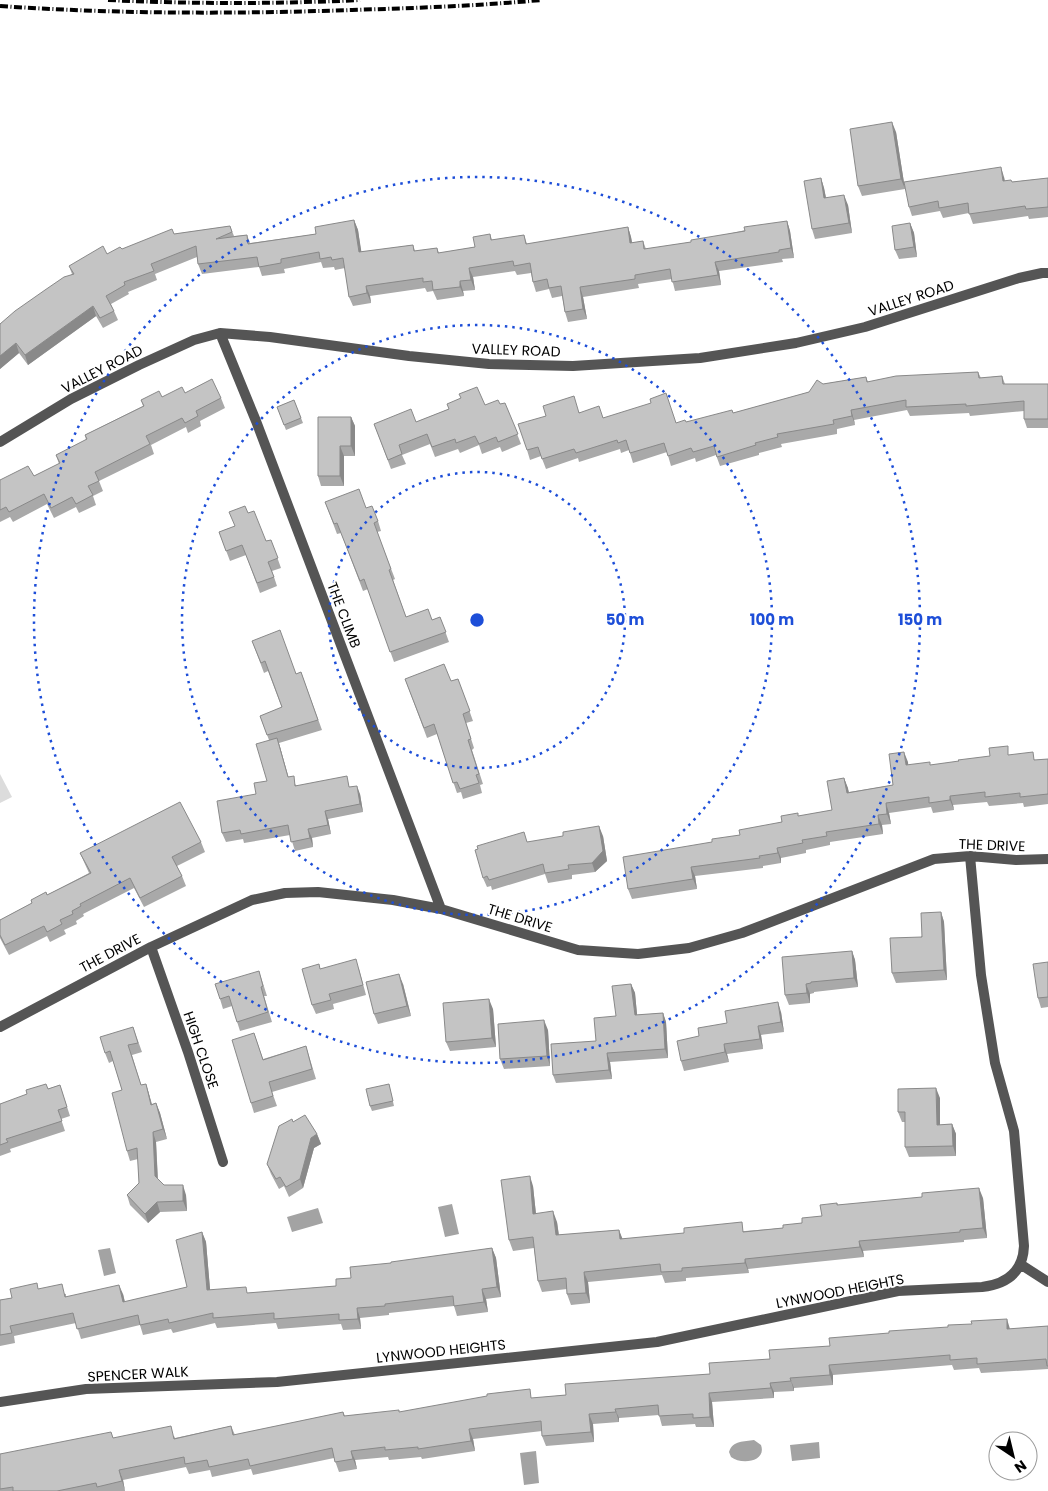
<svg xmlns="http://www.w3.org/2000/svg" width="1048" height="1491" font-family="Poppins,sans-serif">
  <style>
    .green { fill: #dcdcdc }
    .water { fill: #a3a3a3 }
    .lines { fill: none; stroke-linecap: round; stroke-linejoin: round }
    .minor { stroke: #555; stroke-width: 10 }
    .rail { stroke: #000; stroke-width: 4; stroke-dasharray: 8 2.5 1 2.5; stroke-linecap: butt }
    .wall { fill: #a9a9a9 }
    .shaded-wall { fill: #898989 }
    .building { fill: #c4c4c4; stroke: #898989 }
    .ring { fill: none; stroke: #1d4ed8; stroke-width: 2.5; stroke-dasharray: 2.5 5 }
    .labels { text-anchor: middle; dominant-baseline: central; stroke-width: 4; stroke-linejoin: round; paint-order: stroke }
    .street-label { font-size: 14px; fill: #000; stroke: #fff }
    .centre { fill: #1d4ed8; stroke: #fff; stroke-width: 2.5 }
    .ring-label { font-size: 15px; text-anchor: middle; font-weight: bold; fill: #1d4ed8; stroke: #fff; stroke-width: 4; stroke-linejoin: round; paint-order: stroke }
  </style>
  <rect width="100%" height="100%" fill="#fff"/>
  <path class="green" d="M0 774 12 797 0 803Z"/>
  <path class="water" d="M452 1204 459 1234 445 1237 438 1207Z
    M318 1208 323 1223 292 1232 287 1217Z
    M110 1248 116 1273 104 1276 98 1250Z
    M754 1440 761 1445C767 1462 741 1465 731 1457L729 1452C733 1440 744 1442 754 1440Z
    M819 1442 820 1458 792 1461 790 1445Z
    M536 1451 539 1483 524 1485 520 1453Z"/>
  <g class="lines">
    <path class="minor" d="M220 333 256 421 441 909
      M0 442 71 399 139 365 194 340 220 333 270 337 409 356 489 364 573 366 700 358 796 343 865 327 1019 278 1042 273H1048
      M151 947 188 1052 223 1162
      M0 1027 151 947 252 900 285 893 318 892 393 900 441 909 578 950 638 954 689 948 742 933 934 859 970 856 1016 860 1048 859
      M1020 1264 1048 1282
      M0 1402 86 1389 277 1382 657 1342 898 1291 982 1287C1007 1284 1023 1272 1024 1246L1014 1131 995 1063 981 975 970 856"/>
    <path class="rail" d="M108 0C192 4 276 4 360 0
      M0 6C117 14 235 14 352 10 415 8 478 6 541 0"/>
  </g>
  <path class="wall" d="M896 132 905 189 862 196 858 186Z
    M1004 177 1005 181 1012 182 1048 178V217L1029 219 1028 216 973 224 969 213 943 218 940 211 912 216 909 207Z
    M821 178 824 188 826 198 848 205 852 233 815 239 812 229Z
    M354 220 358 230 361 252 413 245 415 251 437 248 439 253 475 247 490 234 492 240 524 235 527 244 628 227 631 237 632 243 643 241 646 249 691 242 787 221 790 231 794 258 782 259 783 262 719 271 721 285 675 291 672 279 638 284 639 288 583 297 587 319 568 322 565 312 562 296 552 298 549 289 536 292 533 282 531 273 517 275 515 271 473 277 475 290 463 291 464 296 437 300 433 291 427 292 425 288 370 296 371 303 353 306 349 297 345 268 335 270 334 267 323 268 321 262 284 269 285 273 262 276 259 267 202 274 198 264 197 257 155 274 157 280 128 292 129 294 111 304 114 311 118 320 103 328 96 316 28 365 19 353 0 369V324L72 274 69 266 122 249 174 234 230 226 234 236 247 235 250 243 316 234Z
    M910 223 914 233 917 257 899 259 895 250Z
    M978 372 981 378 1002 376 1005 384H1048V428H1027L1024 419V411L970 416 969 413 910 416 907 410 854 420 855 425 837 429V434L781 444 782 447 759 453V455L720 466 716 455 696 462 695 458 671 466 667 452 633 463 629 450 621 453 620 449 579 462 578 458 546 469 541 456 530 460 527 450 546 416 579 412 604 418 676 423 686 422 733 413 809 392 823 384 866 377 868 382Z
    M185 393 221 398 225 408 200 421 201 426 188 433 186 427 151 445 154 454 99 481 103 491 93 496 96 505 79 513 76 507 54 518 47 504 13 522 10 517 0 522V480L34 476 59 464 56 455 86 440 85 435 143 406 141 400 162 397Z
    M294 400 303 423 286 430 277 407Z
    M505 403 521 444 502 452 500 447 482 454 479 445 460 453 458 449 435 457 430 444 402 455 406 464 391 469 374 424 416 422 449 409 485 405 500 404Z
    M351 417 355 426V456H344V486H321L318 476Z
    M325 502 366 508 378 521 381 531 377 532 395 579 393 580 406 617 432 620 440 617 449 642 394 662 368 589 363 591 341 533 337 534Z
    M248 513 266 541 271 540 281 568 272 571 277 586 260 593 246 555 230 561 219 532 235 526Z
    M252 641 296 674 301 672 322 730 279 743 288 777 297 786 351 787 360 794 363 812 328 819 331 834 312 838 313 847 295 851 290 835 244 843 243 839 226 842 222 833 267 781 269 740 260 716 282 708 268 671 264 673Z
    M405 679 451 681 458 679 473 721 466 723 474 748 472 750 483 784 480 785 482 793 463 799 461 792 457 793 437 734 427 738Z
    M1011 755 1036 760 1048 759V804L1024 807 1023 803 989 806 987 802 953 805 954 810 933 813 931 807 889 813 891 824 882 825 883 834 830 842V845L806 850V853L781 858V863L763 866V868L695 876 697 889 632 899 628 889 712 842 740 835 799 816 832 810 844 778 849 792 893 785 908 762V765H931Z
    M603 836 607 861 595 872 572 875V879L548 883 545 874 492 890 491 886 487 887 483 878 527 842Z
    M201 842 205 852 177 866 182 876 186 886 144 907 134 888 83 914 84 916 76 921 77 924 64 930 66 934 50 942 47 936 9 955 0 938V920L32 903 31 900 47 895 89 873 84 862 80 853Z
    M941 912 944 922 947 980 896 983 892 973Z
    M852 951 855 960 858 987 814 992V993L810 994V1003L789 1005 785 995Z
    M1048 962V1007L1041 1008 1038 998Z
    M320 969H359L366 995 333 1004 334 1009 316 1014 312 1005Z
    M259 971 267 996H264L272 1022 240 1031 232 1006 223 1009 220 999Z
    M403 984 411 1016 378 1024 374 1014Z
    M631 984 635 993 637 1015 663 1013 666 1022 668 1058 610 1062 612 1079 556 1083 553 1075 596 1041 616 1016Z
    M493 1009 496 1047 450 1051 446 1042Z
    M781 1012 784 1032 761 1035 763 1049 727 1054 729 1062 684 1071 681 1061 699 1036Z
    M133 1027 142 1052 132 1055 141 1085 146 1084 152 1104 156 1103 160 1113 167 1139 156 1142 158 1179 164 1185 186 1195 187 1211 160 1212 148 1223 130 1205 127 1195 139 1183 138 1159 130 1161 127 1151 122 1090 113 1061 109 1063 105 1053Z
    M548 1030 550 1066 504 1069 500 1059Z
    M254 1033 263 1059 306 1046 316 1079 272 1092 277 1106 254 1113 251 1103Z
    M389 1084 394 1106 372 1111 370 1106Z
    M60 1085 70 1116 61 1119 65 1131 10 1149 11 1152 0 1156V1104Z
    M940 1098V1125L952 1124 956 1134V1156L909 1157 905 1147V1122H902L898 1112Z
    M293 1122 317 1134 321 1144 314 1148 303 1188 289 1197 284 1186 279 1189 271 1174 267 1164Z
    M533 1186 536 1214 557 1222 559 1235 619 1230 622 1239 745 1231 783 1228 802 1223 822 1216 837 1203 838 1205 983 1198 987 1238 964 1240V1242L863 1251 864 1257 748 1269 749 1273 686 1278V1281L665 1283 662 1275 588 1282 590 1303 571 1305 567 1294V1289L542 1292 538 1281 534 1248 513 1251 509 1240Z
    M202 1232 206 1242 210 1290 248 1293 336 1286 351 1278 391 1263 492 1248 496 1258 501 1297 486 1299 488 1312 457 1316 454 1306 389 1313V1315L360 1318 361 1329 343 1330 341 1324 278 1329 276 1323 217 1328 215 1323 173 1333 171 1329 143 1335 140 1325 81 1339 76 1323 14 1336 15 1343 0 1346V1300L12 1298 39 1289 66 1294V1297L123 1294 125 1302 187 1287Z
    M1048 1326V1370V1369L981 1373 979 1368 954 1370 952 1365 833 1375V1385L794 1388V1391L774 1392V1398L712 1402 714 1427H696L695 1424 662 1426 659 1415 619 1418V1422L593 1424 594 1442 546 1446 542 1436V1431L473 1439 475 1451 422 1459 421 1457 389 1460 388 1457 355 1460 357 1469 339 1472 334 1458 253 1475 251 1469 212 1477 210 1470 189 1474 186 1467 123 1480 125 1491H0V1454L114 1438 174 1436 175 1438 231 1426 235 1435 343 1412 345 1416 400 1412 533 1398 566 1395 710 1374 770 1359 830 1346 1010 1329Z"/>
  <path class="shaded-wall" d="M892 122 896 132 905 189 901 179Z
    M1001 167 1004 177 1006 191 1003 181Z
    M821 178 824 188 828 208 824 198Z
    M844 195 848 205 852 233 849 223Z
    M354 220 358 230 363 262 359 252Z
    M787 221 790 231 794 258 791 248Z
    M910 223 914 233 917 257 914 247Z
    M628 227 631 237 634 253 630 243Z
    M715 262 719 271 721 285 718 275Z
    M469 268 473 277 475 290 471 280Z
    M460 281 463 291 464 296 460 287Z
    M366 286 370 296 371 303 367 293Z
    M580 287 583 297 587 319 583 309Z
    M93 306 96 316 28 365 25 355Z
    M16 343 19 353 0 369V356Z
    M851 410 854 420 855 425 852 416Z
    M351 417 355 426V456L351 446Z
    M340 446 344 456V486L340 476Z
    M277 738 280 747 291 786 288 777Z
    M904 752 908 762 909 775 906 765Z
    M844 778 848 788 850 802 847 793Z
    M357 786 360 794 363 812 360 804Z
    M950 796 953 805 954 810 950 800Z
    M886 803 889 813 891 824 887 814Z
    M325 811 328 819 331 834 328 825Z
    M878 815 882 825 883 834 879 824Z
    M599 826 603 836 607 861 595 872 592 863Z
    M308 829 312 838 313 847 310 838Z
    M777 848 781 858V863L778 853Z
    M691 867 695 876 697 889 693 879Z
    M941 912 944 922 947 980 944 970Z
    M852 951 855 960 858 987 854 978Z
    M399 974 403 984 411 1016 407 1006Z
    M631 984 635 993 638 1024 635 1015Z
    M806 984 810 994V1003L807 993Z
    M489 999 493 1009 496 1047 492 1038Z
    M778 1002 781 1012 784 1032 781 1022Z
    M663 1013 666 1022 668 1058 665 1049Z
    M544 1020 548 1030 550 1066 547 1056Z
    M758 1026 761 1035 763 1049 760 1039Z
    M724 1044 727 1054 729 1062 725 1052Z
    M607 1053 610 1062 612 1079 609 1070Z
    M146 1084 149 1094 154 1114 151 1105Z
    M936 1088 940 1098V1134L937 1125Z
    M156 1103 160 1113 167 1139 163 1129Z
    M952 1124 956 1134V1156L953 1146Z
    M153 1132 156 1142 158 1186 155 1176Z
    M317 1134 321 1144 314 1148 303 1188 300 1179 311 1138Z
    M530 1176 533 1186 537 1224 533 1214Z
    M183 1185 186 1195 187 1211 183 1201Z
    M979 1188 983 1198 987 1238 983 1228Z
    M157 1202 160 1212 148 1223 145 1214Z
    M553 1211 557 1222 560 1245 556 1235Z
    M619 1230 623 1240 620 1239Z
    M202 1232 206 1242 211 1300 207 1290Z
    M859 1241 863 1251 864 1257 860 1247Z
    M492 1248 496 1258 501 1297 497 1287Z
    M745 1259 748 1269 749 1273 745 1263Z
    M584 1272 588 1282 590 1303 586 1293Z
    M119 1285 123 1294 127 1312 123 1302Z
    M482 1289 486 1299 488 1312 484 1302Z
    M357 1308 360 1318 361 1329 358 1319Z
    M1007 1319 1010 1329H1007Z
    M829 1365 833 1375V1385L830 1375Z
    M790 1378 794 1388V1391L791 1381Z
    M770 1383 774 1392V1398L771 1388Z
    M709 1393 712 1402 714 1427 710 1417Z
    M615 1409 619 1418V1422L616 1412Z
    M589 1414 593 1424 594 1442 591 1432Z
    M469 1429 473 1439 475 1451 471 1441Z
    M351 1451 355 1460 357 1469 353 1459Z
    M119 1470 123 1480 125 1491 122 1481Z"/>
  <path class="building" d="M892 122 901 179 858 186 850 129Z
    M1001 167 1003 181 1011 180 1012 182 1048 178V207L1026 209 1025 206 969 214 968 203 939 208 938 201 909 207 904 182Z
    M821 178 824 198 844 195 849 223 812 229 804 181Z
    M354 220 359 252 413 245 414 251 437 248 438 253 475 247 473 237 490 234 491 240 524 235 526 244 628 227 630 243 643 241 644 249 691 242V240L745 231 744 227 787 221 791 248 779 250V252L715 262 718 275 672 282 670 269 635 275V279L580 287 583 309 565 312 561 286 549 288 547 279 533 282 530 263 514 266 513 261 469 268 471 280 460 281V287L433 290 432 281 423 282V278L366 286 367 293 349 297 343 258 332 260 331 257 320 259 319 252 281 259V263L259 267 257 257 198 264 196 246 151 264 154 271 124 282 125 285 106 296 114 311 100 318 93 306 25 355 16 343 0 356V324L15 311 45 290 64 277 74 274 69 266 103 246 107 254 120 247 122 249 172 229 174 234 230 226 232 232 216 239 247 235 248 244 316 234 315 227Z
    M910 223 914 247 895 250 892 226Z
    M978 372 979 378 1002 376 1003 384H1048V419H1024V401L966 406V404L906 407V400L851 410 852 416 833 420 834 424 777 434 778 437 755 443 756 445 717 457 714 446 693 452 691 448 668 456 664 443 630 453 626 440 618 443 617 440 576 453 574 449 542 459 538 447 527 450 518 424 546 416 543 406 574 396 579 413 599 406 603 418 651 403 650 399 666 393 676 423 685 420 686 422 732 410 733 413 809 392 817 380 823 384 866 377 867 382 896 376Z
    M212 379 221 398 196 411 198 416 185 423 182 418 146 436 150 444 95 472 99 481 88 486 93 495 76 504 72 497 51 508 44 494 9 512 6 507 0 510V480L28 466 34 476 60 463 56 455 87 439 85 435 144 406 141 400 159 391 162 397 182 387 185 393Z
    M477 387 485 405 498 400 500 404 505 403 518 434 498 442 496 437 479 444 475 436 456 443 455 439 432 447 427 434 399 445 402 454 388 460 374 424 411 409 416 422 449 409 447 404 461 398 459 394Z
    M294 400 301 418 284 425 277 407Z
    M318 417H351V446H340V476H318Z
    M359 489 366 508 372 506 378 521 374 523 391 569 389 570 406 617 428 609 432 620 440 617 446 632 390 652 364 579 360 581 337 523 334 524 325 502Z
    M245 506 248 513 254 511 266 541 271 540 278 558 268 562 274 577 257 583 242 545 226 551 219 532 235 526 229 512Z
    M280 630 296 674 301 672 318 720 267 735 260 716 282 707 265 661 261 663 252 641Z
    M444 664 451 681 458 679 470 711 463 714 471 739 468 740 479 774 476 775 479 783 460 789 457 782 453 783 434 724 424 728 405 679Z
    M277 738 288 777 294 776 295 786 347 776 349 787 357 786 360 804 325 811 328 825 308 829 310 838 291 842 288 825 241 834 240 830 222 833 217 801 256 794 254 783 267 781 256 744Z
    M1008 746V755L1033 752 1034 760 1048 759V794L1020 797V793L985 797V792L950 796V800L929 803V797L886 803 887 814 878 815 879 824 826 832 827 836 802 840 803 843 777 848 778 853 759 856 760 858 691 867 693 879 628 889 623 857 712 842V839L740 835 739 830 782 822 781 816 798 813V816L832 810 827 781 844 778 847 793 893 785 889 754 904 752 906 765 930 762V765L959 761 958 760 990 756 989 748Z
    M180 802 201 842 172 857 182 876 140 898 130 878 80 904 81 906 72 911 73 914 60 920 62 924 47 932 44 926 5 945 0 935V920L32 903 31 900 46 892 47 895 91 873 80 853Z
    M599 826 603 851 592 863 568 865 569 869 545 873 543 864 489 880 487 876 483 878 475 850 478 849 477 846 524 832 527 842 563 836V832Z
    M941 912 944 970 892 973 890 938 922 937 921 913Z
    M852 951 854 978 811 982V983L806 984 807 993 785 995 782 957Z
    M356 959 363 985 329 994 331 1000 312 1005 302 969 319 964 320 969Z
    M1048 962V997L1038 998 1033 964Z
    M259 971 263 986 261 987 268 1012 237 1022 229 996 220 999 215 984Z
    M399 974 407 1006 374 1014 366 982Z
    M631 984 635 1015 663 1013 665 1049 607 1053 609 1070 553 1075 551 1044 596 1041 594 1018 616 1016 612 986Z
    M489 999 492 1038 446 1042 443 1003Z
    M778 1002 781 1022 758 1026 760 1039 724 1044 725 1052 681 1061 677 1041 699 1036 698 1028 727 1023 725 1011Z
    M544 1020 547 1056 500 1059 498 1024Z
    M133 1027 138 1043 128 1045 141 1085 146 1084 151 1105 156 1103 163 1129 153 1132 155 1176 164 1185H183V1201L157 1202 145 1214 127 1195 139 1183 137 1148 127 1151 112 1093 122 1090 110 1051 105 1053 100 1037Z
    M254 1033 263 1060 306 1046 312 1069 269 1082 273 1096 251 1103 232 1040Z
    M46 1084 48 1089 60 1085 67 1107 58 1110 62 1121 6 1139 8 1142 0 1145V1104L27 1094 26 1090Z
    M389 1084 393 1101 370 1106 366 1089Z
    M936 1088 937 1125 952 1124 953 1146 905 1147V1112H898V1089Z
    M305 1115 317 1134 311 1138 300 1179 286 1187 280 1177 276 1179 267 1164 279 1126 292 1119 293 1122Z
    M530 1176 533 1214 553 1211 556 1235 619 1230 620 1239 684 1233V1228L742 1222 743 1232 783 1228V1225L802 1223V1218L822 1216 820 1205 837 1203V1205L922 1197V1193L979 1188 983 1228 960 1230V1232L859 1241 860 1247 745 1259V1263L682 1268V1271L661 1272 660 1264 584 1272 586 1293 567 1294 566 1278 538 1281 533 1237 509 1240 501 1180Z
    M202 1232 207 1290 246 1287 247 1293 336 1286V1279L351 1278 350 1267 391 1263V1262L492 1248 497 1287 482 1289 484 1302 454 1306 453 1296 385 1304V1306L357 1308 358 1319 339 1320V1314L274 1319V1313L213 1318V1313L169 1323 168 1319 140 1325 138 1315 77 1329 73 1313 10 1326 12 1333 0 1335V1300L12 1298 10 1289 37 1283 38 1289 62 1284 65 1297 119 1285 123 1302 187 1287 176 1240Z
    M1007 1319V1329L1048 1326V1366H1047L1046 1359 977 1364V1358L950 1360V1355L829 1365 830 1375 790 1378 791 1381 770 1383 771 1388 709 1393 710 1417 693 1418V1414L659 1416 658 1405 615 1409 616 1412 589 1414 591 1432 542 1436 541 1421 469 1429 471 1441 418 1449V1447L385 1450V1447L351 1451 353 1459 335 1462 332 1448 250 1466 248 1459 209 1467 207 1460 185 1464 184 1457 119 1470 122 1481 97 1487 96 1483 57 1491H13V1487L0 1489V1454L111 1432 113 1438 171 1426 174 1439 231 1426 233 1435 343 1412 344 1416 399 1410V1412L487 1396V1394L530 1389 531 1398 566 1395 565 1384 710 1374 709 1363 770 1359 769 1350 830 1346 829 1338 889 1333V1331L948 1327V1325L972 1324 971 1321Z"/>
  <g class="ring">
    <circle cx="477" cy="620" r="148"/>
    <circle cx="477" cy="620" r="295"/>
    <circle cx="477" cy="620" r="443"/>
  </g>
  <g class="labels">
    <g class="street-label">
      <text transform="translate(911 298) rotate(-18)">VALLEY ROAD</text>
      <text transform="translate(516 350) rotate(2)">VALLEY ROAD</text>
      <text transform="translate(102 369) rotate(-27)">VALLEY ROAD</text>
      <text transform="translate(344 615) rotate(69)">THE CLIMB</text>
      <text transform="translate(992 845) rotate(2)">THE DRIVE</text>
      <text transform="translate(520 918) rotate(17)">THE DRIVE</text>
      <text transform="translate(110 953) rotate(-28)">THE DRIVE</text>
      <text transform="translate(201 1050) rotate(71)">HIGH CLOSE</text>
      <text transform="translate(840 1291) rotate(-11)">LYNWOOD HEIGHTS</text>
      <text transform="translate(441 1351) rotate(-6)">LYNWOOD HEIGHTS</text>
      <text transform="translate(138 1374) rotate(-3)">SPENCER WALK</text>
    </g>
  </g>
  <circle cx="477" cy="620" r="8" class="centre"/>
  <g class="ring-label">
    <text x="625" y="625">50 m</text>
    <text x="772" y="625">100 m</text>
    <text x="920" y="625">150 m</text>
  </g>
  <g transform="translate(1013 1456) rotate(145)"><circle r="24" fill="#ffffff" stroke="#999999"/>
  <path d="M0-4L9 19L0 12L-9 19Z" fill="#000000"/>
  <text y="-8" font-size="14" font-weight="bold" text-anchor="middle" fill="#000000">N</text>
  </g>
</svg>
